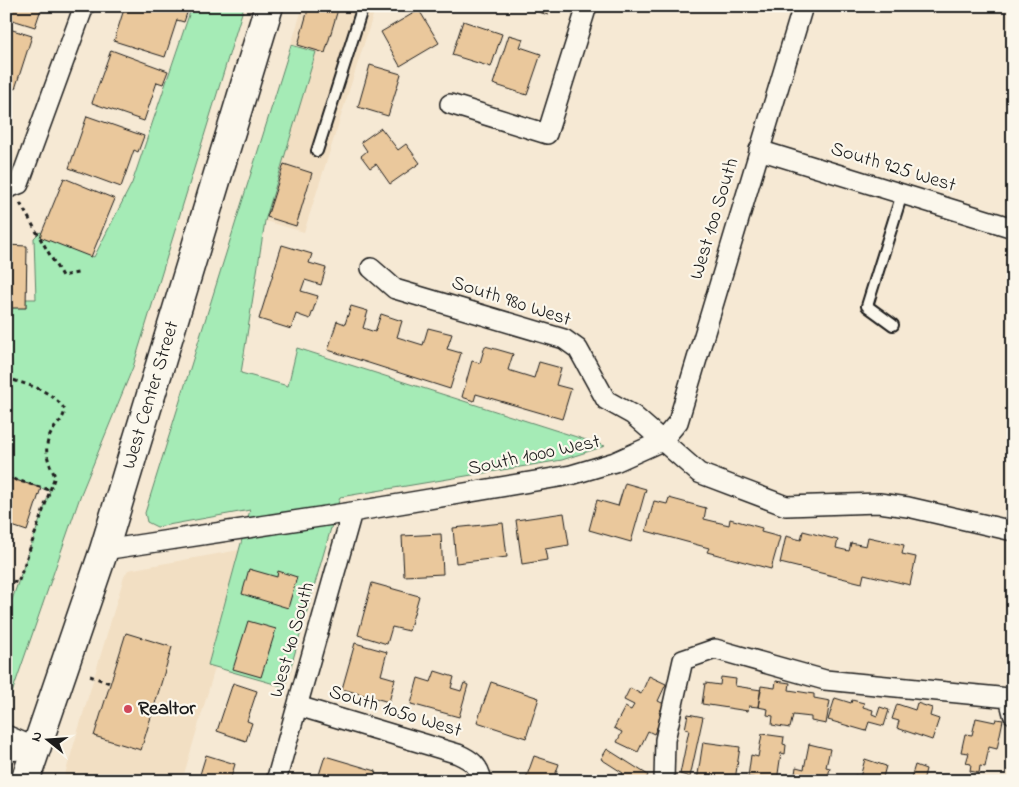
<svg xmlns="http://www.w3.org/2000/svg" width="1019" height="787" font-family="'Indie Flower',sans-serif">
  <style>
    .built { fill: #f2dfc3 }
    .green { fill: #a5ebb6; stroke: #608469 }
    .building { fill: #eac89c; stroke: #1c1c1c }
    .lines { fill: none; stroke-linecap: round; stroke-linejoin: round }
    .lane-casing { stroke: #1c1c1c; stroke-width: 14 }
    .street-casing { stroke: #1c1c1c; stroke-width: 22 }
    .primary-casing { stroke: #1c1c1c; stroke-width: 31 }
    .path { stroke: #1c1c1c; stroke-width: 3; stroke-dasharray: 4 4; stroke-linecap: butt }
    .lane { stroke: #fbf7ec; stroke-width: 10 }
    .street { stroke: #fbf7ec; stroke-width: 19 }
    .primary { stroke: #fbf7ec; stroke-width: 28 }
    .poi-dot { fill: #d1495b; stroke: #fbf7ec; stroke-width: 2 }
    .labels { text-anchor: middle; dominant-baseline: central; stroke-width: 4.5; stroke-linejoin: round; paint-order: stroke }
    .street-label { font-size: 20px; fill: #1c1c1c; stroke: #fbf7ec }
    .poi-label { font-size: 20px; font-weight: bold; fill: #1c1c1c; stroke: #fbf7ec; text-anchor: start }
  </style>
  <rect width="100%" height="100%" fill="#f6e9d4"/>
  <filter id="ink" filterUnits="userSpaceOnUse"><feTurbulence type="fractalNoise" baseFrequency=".02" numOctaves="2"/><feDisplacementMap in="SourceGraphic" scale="10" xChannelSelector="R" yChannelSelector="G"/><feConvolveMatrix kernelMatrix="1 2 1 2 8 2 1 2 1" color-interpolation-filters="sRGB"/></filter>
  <g filter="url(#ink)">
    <path class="built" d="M303 6H376L304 232 265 221 316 52 291 45Z
      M239 550 208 664 215 668 182 781H63L124 577 128 570Z"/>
    <path class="green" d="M192 6H244L133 367 81 494 6 710V617L50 491 6 477V299H36L34 238 40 232 94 257 132 183Z
      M291 45 316 52 265 221 241 373 288 386 297 348 605 446 562 460 340 497 285 687 208 665 250 510 157 527 147 522 145 513Z"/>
    <path class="building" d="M6 6H42L35 27 6 18Z
      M125 6 189 7 184 22 177 20 165 57 114 41Z
      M309 6H339L325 53 298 45Z
      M521 6H551L548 15Z
      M419 10 439 43 400 66 381 32Z
      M463 21 502 34 491 67 452 55Z
      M6 28 32 36 15 89 6 86Z
      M509 35 523 39 520 47 541 54 527 95 493 84Z
      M111 50 168 71 163 84 157 82 144 121 92 103Z
      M370 65 401 74 388 116 358 107Z
      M87 116 144 136 138 152 134 150 121 187 69 168Z
      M381 128 398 150 406 144 420 163 390 184 376 164 370 168 361 156 367 151 361 142Z
      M284 164 312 173 296 226 267 217Z
      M64 178 115 199 91 257 40 237Z
      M6 245 27 246 26 308H10V302H6Z
      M282 245 312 254 309 263 326 268 321 285 305 280 301 291 318 296 310 319 296 314 291 329 259 319Z
      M351 306 368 311 363 328 375 332 381 314 402 321 397 337 423 345 428 328 452 334 447 349 461 353 450 389 328 350 337 321 345 324Z
      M485 346 513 354 508 370 534 378 539 362 561 368 556 385 571 389 562 419 476 394 474 401 462 397 472 361 480 363Z
      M6 477 41 488 27 531 6 524Z
      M625 483 646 489 631 542 589 530 597 500 618 506Z
      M669 498 706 508 704 519 729 525 730 519 762 528 761 532 780 537 771 569 707 552 709 548 646 531 654 501 667 504Z
      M564 513 569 545 545 549 547 560 522 564 516 520Z
      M503 523 507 557 456 563 453 528Z
      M803 531 838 540 836 548 849 551 851 543 866 546 868 537 904 545 902 554 916 557 910 585 864 574 862 583 780 563 786 536 801 540Z
      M441 534 443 574 404 576 402 536Z
      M249 569 277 577 278 571 297 577 288 608 242 594Z
      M372 583 419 596 409 631 392 627 387 644 358 635Z
      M248 621 276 629 261 677 233 669Z
      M126 633 172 647 141 750 94 736Z
      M355 643 387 652 381 675 395 679 389 702 342 689Z
      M435 671 454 677 451 688 461 691 464 683 468 685 459 717 411 704 418 678 431 682Z
      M649 676 666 684 658 701 664 704 659 713 663 715 654 734 648 731 638 752 617 742 622 732 614 728 625 707 631 710 634 705 624 700 630 688 641 694Z
      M721 677 736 679 735 686 761 690 758 707 749 706 748 711 702 704 705 683 720 685Z
      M776 681 790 683 789 690 814 694V698L830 701 826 724 811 721V717L793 715 790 728 772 725 773 716 767 715 768 709 758 707 761 686 775 688Z
      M491 682 539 698 526 738 477 722Z
      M233 683 257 691 247 721 252 723 246 741 217 731Z
      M835 698 851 703 852 700 864 703 863 707 873 710 872 714 877 716 880 707 889 710 884 726 869 722 866 731 828 720Z
      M917 703 932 708 930 716 939 719 932 740 897 728 899 721 892 719 897 704 915 710Z
      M688 714 703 717 690 777 680 774 689 730 685 729Z
      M976 718 995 722 996 719 1003 720 997 749 989 747 985 767 980 766 979 773 970 771 971 764 966 763 969 753 961 752 965 734 972 735Z
      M762 734 784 737 783 744 786 745 785 754 781 753 777 781H754V778L748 777 751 755 758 757Z
      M703 742 740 747 735 780 714 778V781H697Z
      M809 744 830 749 826 767 830 768 827 781H794L796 767 804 769Z
      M607 749 648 775 645 781 618 780 623 773 601 759Z
      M206 755 235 764 230 781H198Z
      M325 756 376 771 373 781H317Z
      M534 756 559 764 553 781H525Z
      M865 759 886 766 882 781H854L855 775 860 777Z
      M915 765 926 769 923 781H910Z
      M386 775 407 781H384Z"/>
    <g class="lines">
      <defs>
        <path id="lane" d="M317 151 363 6
          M893 325 867 306 902 194"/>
        <path id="street" d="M450 104 547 134 587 6
          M759 150 1013 228
          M6 189 19 184 84 6
          M371 268 395 289 564 339 578 349 606 400 633 415 699 473 786 506 879 503 908 507 1013 531
          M104 550 352 512 571 475 615 462 662 441 678 422 803 6
          M298 706 458 754C471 760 479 765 482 781
          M6 735 36 748
          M6 751 35 749
          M276 781 352 512
          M664 781 665 740 683 660 715 649 825 680 1009 698 1013 714"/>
        <g id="primary">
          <path id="s1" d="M25 781 104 550 269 6"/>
        </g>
      </defs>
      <use href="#lane" class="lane-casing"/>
      <use href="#street" class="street-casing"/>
      <use href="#primary" class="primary-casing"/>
      <path class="path" d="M20 203 62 276 78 273
        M6 378C29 385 52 390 65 410 63 419 60 421 55 427 42 445 46 458 55 476L18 583 6 579
        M6 477 50 490
        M90 676 110 683"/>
      <use href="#lane" class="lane"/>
      <use href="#street" class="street"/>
      <use href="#primary" class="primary"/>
    </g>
  </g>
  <circle class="poi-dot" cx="128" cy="709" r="5"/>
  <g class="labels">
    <g class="street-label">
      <text transform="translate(893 168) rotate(17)">South 925 West</text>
      <text transform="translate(715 219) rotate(-73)">West 100 South</text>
      <text transform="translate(511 302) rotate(18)">South 980 West</text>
      <text stroke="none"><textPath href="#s1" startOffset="406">West Center Street</textPath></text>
      <text transform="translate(534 456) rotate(-12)">South 1000 West</text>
      <text transform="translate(293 640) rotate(-74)">West 40 South</text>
      <text transform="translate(395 712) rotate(17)">South 1050 West</text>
    </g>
    <g class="poi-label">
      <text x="138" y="709">Realtor</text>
    </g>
  </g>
  <rect width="1019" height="787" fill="none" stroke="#fbf7ec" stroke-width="25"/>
  <rect x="12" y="12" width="994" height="762" fill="none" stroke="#1c1c1c" stroke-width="2" filter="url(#ink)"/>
  <g transform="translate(48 740) rotate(287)" stroke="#fbf7ec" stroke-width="4" paint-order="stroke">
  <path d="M0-4L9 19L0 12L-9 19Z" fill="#1c1c1c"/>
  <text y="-8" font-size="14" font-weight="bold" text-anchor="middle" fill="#1c1c1c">N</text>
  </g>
</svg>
